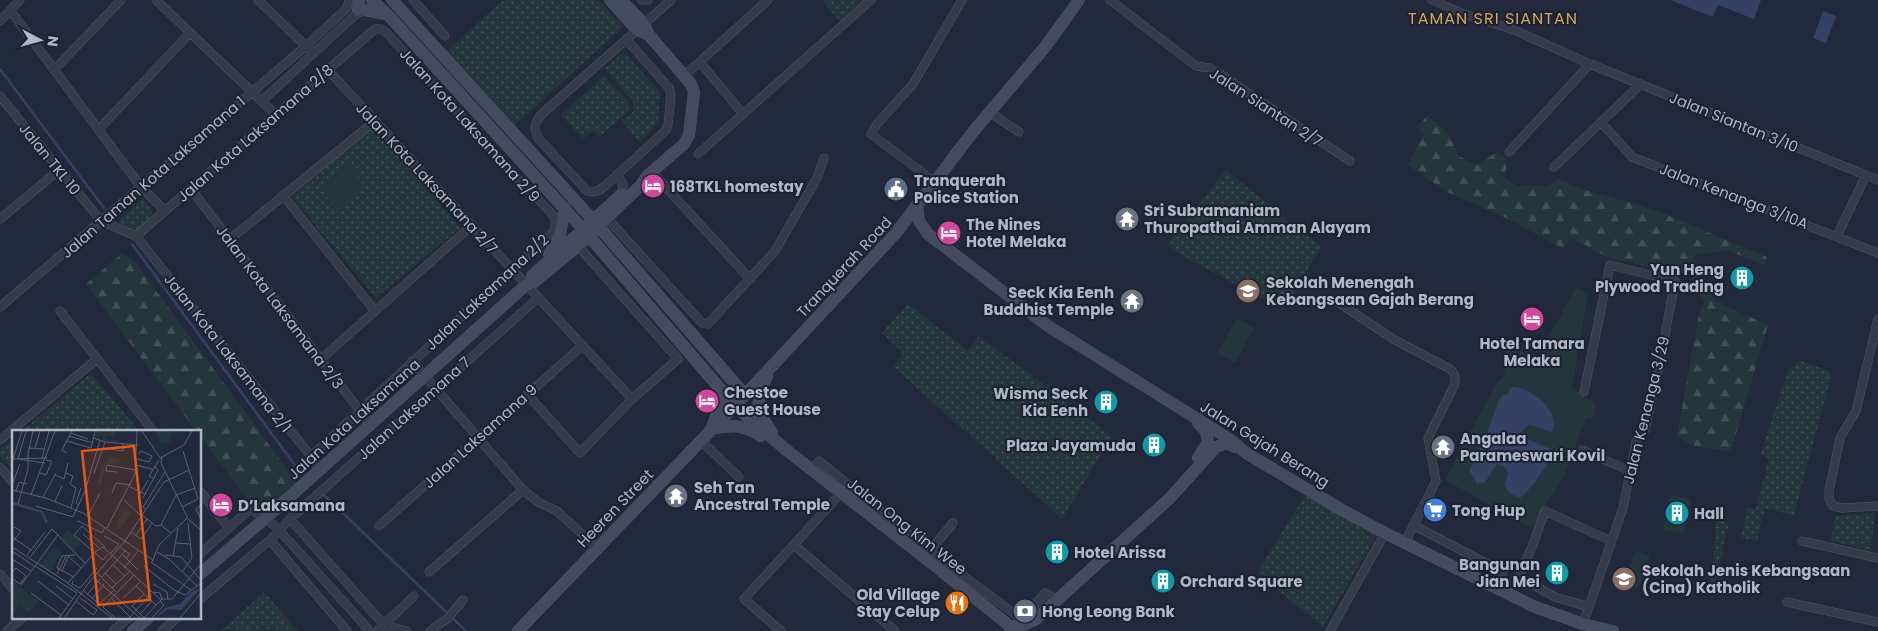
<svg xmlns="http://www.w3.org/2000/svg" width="1878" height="631" font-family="Poppins,sans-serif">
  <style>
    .grass { fill: url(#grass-dots) }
    .forest { fill: url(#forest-firs) }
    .park { fill: #24363d }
    .water { fill: #354163 }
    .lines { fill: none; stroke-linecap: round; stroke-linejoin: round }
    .stream { stroke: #354163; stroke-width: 2.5 }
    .street-casing { stroke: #515667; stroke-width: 9 }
    .secondary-casing { stroke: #515667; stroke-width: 12 }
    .street { stroke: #363b4c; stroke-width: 8 }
    .secondary { stroke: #444a5f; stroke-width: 11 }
    .labels { text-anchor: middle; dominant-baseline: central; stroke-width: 4; stroke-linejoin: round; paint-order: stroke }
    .street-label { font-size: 15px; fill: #b1b6c8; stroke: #1b2131 }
    .poi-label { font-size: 15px; font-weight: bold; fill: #b1b6c8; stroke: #1b2131; text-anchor: start }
    .neighbourhood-label { font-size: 16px; letter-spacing: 1px; fill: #d6a65e; stroke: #1b2131 }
    .inset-river { fill: none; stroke: #354163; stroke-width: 2.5 }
    .inset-road { fill: none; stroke: #5b6174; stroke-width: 1 }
    .view { fill: #e8590c; fill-opacity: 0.15; stroke: #e8590c; stroke-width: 2.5 }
    .inset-edge { fill: none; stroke: #b1b6c8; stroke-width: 2.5 }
  </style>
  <defs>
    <pattern id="grass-dots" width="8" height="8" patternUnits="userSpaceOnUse" patternTransform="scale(1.25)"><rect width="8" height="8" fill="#24363d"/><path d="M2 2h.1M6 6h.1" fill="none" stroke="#415158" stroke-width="1.8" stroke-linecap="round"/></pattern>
    <pattern id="forest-firs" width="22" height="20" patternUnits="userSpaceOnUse" patternTransform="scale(1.25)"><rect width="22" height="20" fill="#24363d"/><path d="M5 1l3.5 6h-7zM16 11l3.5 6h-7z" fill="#415158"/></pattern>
  </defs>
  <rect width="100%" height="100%" fill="#22293c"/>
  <path class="grass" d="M503 0H599L623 27 515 125 447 51Z
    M825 0H865L841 22 823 2Z
    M620 55H627L658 90 660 94 658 122 640 143 622 121 633 112V102L605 68Z
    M604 76 629 102 628 112 599 137 593 131 583 139 561 115Z
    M375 125 460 228 376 298 291 196Z
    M1226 170 1321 247 1283 310 1174 251 1167 244Z
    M142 199 151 208 152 214 140 229 133 230 118 221Z
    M908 304 968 351 979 336 1112 436 1062 519 893 366 903 353 882 333Z
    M1801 361 1829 371 1831 377 1794 515 1765 508 1757 541 1741 538 1747 508 1756 509 1769 458 1760 455 1789 368Z
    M91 373 139 431H22Z
    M14 438V472L0 456V449Z
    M1305 495 1377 534 1323 627 1257 573Z
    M1876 513 1870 550 1831 541 1835 516Z
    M1716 520 1729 522 1714 590H1709L1713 565Z
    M264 592 298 631H221Z"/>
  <path class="forest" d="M1427 116 1447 132 1459 156 1476 165 1497 152 1507 160 1505 178 1517 186H1548L1559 179 1582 189 1653 209 1767 257 1764 265 1726 250 1693 255 1714 301 1768 325 1731 451 1691 445 1677 436 1700 309H1702L1704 303 1692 277 1607 257 1571 238 1564 249 1506 218 1447 192 1408 165 1424 134 1417 127Z
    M121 254 132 258 297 483 260 516 200 436V431H196L86 284Z"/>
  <path class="park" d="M348 165 364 186 337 209 320 188Z
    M1576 287 1588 294 1572 388 1596 404 1593 417 1586 418 1563 478 1547 502 1538 521 1529 527 1445 480 1496 384 1504 375 1508 345 1537 359Z
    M1237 318 1254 328 1235 363 1217 353Z
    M1670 495 1691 499 1683 534 1663 530Z
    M1635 551 1650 556 1639 589 1624 584Z"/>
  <path class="water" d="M1670 0H1761L1754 19 1718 5 1713 17Z
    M1823 11 1836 16 1826 43 1813 38Z
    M1512 387C1531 387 1561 410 1552 432L1529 425 1525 427 1521 436 1550 449V460L1533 485 1520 498 1509 493 1505 485 1508 472 1504 467 1497 464 1485 482 1477 484 1469 470C1484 448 1490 420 1501 396L1507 394Z"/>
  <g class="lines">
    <path class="stream" d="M0 69 104 208
      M132 244 300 472
      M321 492 466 631"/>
    <defs>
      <path id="street" d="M156 0 276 115
        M258 0 309 49
        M413 0 445 36
        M642 0H648
        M1110 0 1196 66 1210 68 1220 74 1350 161
        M1432 0 1461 13 1514 30 1590 64 1878 180
        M10 10 141 187 165 211
        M0 21 20 0
        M626 39 669 88 671 95 668 125 666 130 605 186C599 191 595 193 587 191L539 139C532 128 535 121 544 112L671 0
        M700 62 743 114
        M54 70 121 0
        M328 70 632 399
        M685 75 768 0
        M0 96 101 221 136 236 321 469
        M262 101 355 15 363 11
        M990 111 998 118 1019 132
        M1601 122 1632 157 1878 253
        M98 130 190 33
        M1509 152 1590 64
        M698 154 871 0
        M1554 167 1641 84
        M652 172 750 279
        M617 174 623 184 622 194
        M935 182 871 134 877 124 913 84 962 0
        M191 189 370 424
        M283 195 375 311
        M607 218 702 323 708 324 775 251 817 178 824 158
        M0 219 59 170
        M136 236 375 29H381L386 32 494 153 552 214 555 219V230L310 457
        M1837 236 1866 175
        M229 240 375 121
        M1339 303 1393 339 1450 369C1456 374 1456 379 1454 386L1428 438 1436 481 1405 542
        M0 307 306 46 347 8 349 0
        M60 311 153 431
        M1878 319 1856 411 1840 438 1829 491V499L1833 506 1842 508 1878 506
        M321 359 471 226
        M412 361 523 490 538 502 557 511 597 548
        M527 394 580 453 632 399 678 359 578 246
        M0 440 97 359
        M700 440 739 477
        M1582 450 1630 471
        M0 467 14 484
        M812 470 819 461 930 551 1016 615C1029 615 1037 602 1045 593L1057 600
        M200 491 229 528
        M290 519 384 625 407 631
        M1413 525 1503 572 1495 588
        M379 526 582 346
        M270 540 347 631
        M1802 541 1878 558
        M794 545 895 631
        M200 554 250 509 266 518 279 530 370 631
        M927 554 953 523
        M429 572 523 490
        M0 574 14 590
        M200 599 270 540 290 519 538 298
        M1787 602 1878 622
        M1589 607 1555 597 1519 577 1533 544 1545 511 1611 541
        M1583 624 1623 508 1637 437 1645 430 1659 367 1675 281 1610 265 1584 392
        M7 631 23 617
        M113 631 129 617
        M162 631 178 617
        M377 631 414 596
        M430 631 448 618 463 600
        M781 631 744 599 841 493
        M1330 631 1385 533"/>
      <path id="secondary" d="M372 0 389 16 583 229 735 406 785 449 924 557 1016 631
        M392 0 593 220 745 395
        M610 0 637 30 649 35
        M358 10 359 0
        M364 10 386 14
        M917 206 919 221 928 234 1048 326 1207 425 1231 440 1246 453 1342 510 1385 533 1535 607 1583 624 1613 631
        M549 254 560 234 565 208
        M532 276 622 194
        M767 376C756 401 754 408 772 432
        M1198 423 1206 431 1208 442 1198 458
        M713 425 719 407 718 388
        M711 429C734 425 741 424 761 436
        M200 574 276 509 526 285 534 282 578 246 641 185 647 176 684 144 689 135 694 92 691 84 649 35 644 24 621 0
        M1010 626H1021L1035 620 1057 600 1169 499 1216 447 1226 443 1235 447
        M133 631 149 617
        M518 631 745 395 896 233 972 133 1045 47 1079 0"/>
    </defs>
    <use href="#street" class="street-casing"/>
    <use href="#secondary" class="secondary-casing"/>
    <use href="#street" class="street"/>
    <use href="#secondary" class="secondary"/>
  </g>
  <defs>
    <symbol id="hotel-disc" viewBox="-11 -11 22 22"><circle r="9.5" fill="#d1479c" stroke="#1b2131"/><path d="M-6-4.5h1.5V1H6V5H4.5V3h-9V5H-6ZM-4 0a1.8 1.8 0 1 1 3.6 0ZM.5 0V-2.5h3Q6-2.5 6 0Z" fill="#fff"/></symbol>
    <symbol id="civic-disc" viewBox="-11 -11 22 22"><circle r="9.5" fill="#5c6f8a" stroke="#1b2131"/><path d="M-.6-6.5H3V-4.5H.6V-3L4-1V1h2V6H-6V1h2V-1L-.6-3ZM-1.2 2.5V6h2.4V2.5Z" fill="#fff"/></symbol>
    <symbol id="temple-disc" viewBox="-11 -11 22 22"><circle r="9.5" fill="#6b7280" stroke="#1b2131"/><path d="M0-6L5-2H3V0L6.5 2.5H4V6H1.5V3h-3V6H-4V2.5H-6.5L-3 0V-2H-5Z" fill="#fff"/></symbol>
    <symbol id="building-disc" viewBox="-11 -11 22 22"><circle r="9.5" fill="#0f9aa8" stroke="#1b2131"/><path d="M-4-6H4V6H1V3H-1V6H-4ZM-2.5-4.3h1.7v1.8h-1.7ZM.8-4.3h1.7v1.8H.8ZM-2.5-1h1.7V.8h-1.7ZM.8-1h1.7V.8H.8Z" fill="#fff"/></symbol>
    <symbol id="school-disc" viewBox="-11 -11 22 22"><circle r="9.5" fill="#8d6e63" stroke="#1b2131"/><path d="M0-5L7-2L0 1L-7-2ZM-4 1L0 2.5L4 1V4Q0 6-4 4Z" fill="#fff"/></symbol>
    <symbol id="supermarket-disc" viewBox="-11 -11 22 22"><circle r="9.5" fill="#3f7fe0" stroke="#1b2131"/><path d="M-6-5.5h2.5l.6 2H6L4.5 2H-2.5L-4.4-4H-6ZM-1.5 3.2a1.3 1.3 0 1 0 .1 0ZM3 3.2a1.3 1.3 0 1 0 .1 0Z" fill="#fff"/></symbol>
    <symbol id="restaurant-disc" viewBox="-11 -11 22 22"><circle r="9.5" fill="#e8710a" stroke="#1b2131"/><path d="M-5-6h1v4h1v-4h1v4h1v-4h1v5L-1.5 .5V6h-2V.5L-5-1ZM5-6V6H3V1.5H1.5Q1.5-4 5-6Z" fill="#fff"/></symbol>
    <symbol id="bank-disc" viewBox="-11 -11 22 22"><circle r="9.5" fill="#5c6f8a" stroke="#1b2131"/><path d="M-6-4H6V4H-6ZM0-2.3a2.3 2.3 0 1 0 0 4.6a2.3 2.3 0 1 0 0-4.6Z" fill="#fff"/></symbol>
  </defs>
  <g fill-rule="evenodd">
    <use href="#hotel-disc" x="639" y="172" width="28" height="28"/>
    <use href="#civic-disc" x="882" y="175" width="28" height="28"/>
    <use href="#temple-disc" x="1113" y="205" width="28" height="28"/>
    <use href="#hotel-disc" x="935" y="219" width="28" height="28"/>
    <use href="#building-disc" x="1728" y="264" width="28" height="28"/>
    <use href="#school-disc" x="1234" y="277" width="28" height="28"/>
    <use href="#temple-disc" x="1118" y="287" width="28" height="28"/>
    <use href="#hotel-disc" x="1518" y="305" width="28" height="28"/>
    <use href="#hotel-disc" x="693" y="387" width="28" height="28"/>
    <use href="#building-disc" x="1092" y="388" width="28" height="28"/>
    <use href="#building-disc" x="1140" y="431" width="28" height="28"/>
    <use href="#temple-disc" x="1429" y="433" width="28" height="28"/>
    <use href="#temple-disc" x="662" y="482" width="28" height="28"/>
    <use href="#hotel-disc" x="207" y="491" width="28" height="28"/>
    <use href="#supermarket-disc" x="1421" y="496" width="28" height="28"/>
    <use href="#building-disc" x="1663" y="499" width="28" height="28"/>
    <use href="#building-disc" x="1043" y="538" width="28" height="28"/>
    <use href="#building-disc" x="1543" y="559" width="28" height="28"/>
    <use href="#school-disc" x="1610" y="565" width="28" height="28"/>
    <use href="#building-disc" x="1149" y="567" width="28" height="28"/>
    <use href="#restaurant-disc" x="943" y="589" width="28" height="28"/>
    <use href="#bank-disc" x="1011" y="597" width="28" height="28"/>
  </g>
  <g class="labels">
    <g class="street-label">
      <text transform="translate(1266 107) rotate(33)">Jalan Siantan 2/7</text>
      <text transform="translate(1734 122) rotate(22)">Jalan Siantan 3/10</text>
      <text transform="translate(470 125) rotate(48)">Jalan Kota Laksamana 2/9</text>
      <text transform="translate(255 133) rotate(-41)">Jalan Kota Laksamana 2/8</text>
      <text transform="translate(50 159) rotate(51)">Jalan TKL 10</text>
      <text transform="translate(153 177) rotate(-41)">Jalan Taman Kota Laksamana 1</text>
      <text transform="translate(427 178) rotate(47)">Jalan Kota Laksamana 2/7</text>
      <text transform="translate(1734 196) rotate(21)">Jalan Kenanga 3/10A</text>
      <text transform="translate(844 267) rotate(-47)">Tranquerah Road</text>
      <text transform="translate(487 292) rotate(-43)">Jalan Laksamana 2/2</text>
      <text transform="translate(280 307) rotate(53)">Jalan Kota Laksamana 2/3</text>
      <text transform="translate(228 353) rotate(52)">Jalan Kota Laksamana 2/1</text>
      <text transform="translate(414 408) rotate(-42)">Jalan Laksamana 7</text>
      <text transform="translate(1646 410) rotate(-76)">Jalan Kenanga 3/29</text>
      <text transform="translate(354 419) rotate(-42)">Jalan Kota Laksamana</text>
      <text transform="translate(480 436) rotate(-42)">Jalan Laksamana 9</text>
      <text transform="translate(1265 444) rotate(32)">Jalan Gajah Berang</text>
      <text transform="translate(615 508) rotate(-46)">Heeren Street</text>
      <text transform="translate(907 526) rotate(38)">Jalan Ong Kim Wee</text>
    </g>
    <g class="poi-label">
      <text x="914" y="180">Tranquerah<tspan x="914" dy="17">Police Station</tspan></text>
      <text x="670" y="186">168TKL homestay</text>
      <text x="1144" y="210">Sri Subramaniam<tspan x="1144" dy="17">Thuropathai Amman Alayam</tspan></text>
      <text x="966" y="224">The Nines<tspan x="966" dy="17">Hotel Melaka</tspan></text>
      <text x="1724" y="269" text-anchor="end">Yun Heng<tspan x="1724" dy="17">Plywood Trading</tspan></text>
      <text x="1266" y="282">Sekolah Menengah<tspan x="1266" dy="17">Kebangsaan Gajah Berang</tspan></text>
      <text x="1114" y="292" text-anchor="end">Seck Kia Eenh<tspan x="1114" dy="17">Buddhist Temple</tspan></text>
      <text x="1532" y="343" text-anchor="middle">Hotel Tamara<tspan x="1532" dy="17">Melaka</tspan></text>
      <text x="724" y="392">Chestoe<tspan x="724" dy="17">Guest House</tspan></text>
      <text x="1088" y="393" text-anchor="end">Wisma Seck<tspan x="1088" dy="17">Kia Eenh</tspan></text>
      <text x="1460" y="438">Angalaa<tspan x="1460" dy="17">Parameswari Kovil</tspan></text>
      <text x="1136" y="445" text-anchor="end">Plaza Jayamuda</text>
      <text x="694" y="487">Seh Tan<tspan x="694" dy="17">Ancestral Temple</tspan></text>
      <text x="238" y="505">D’Laksamana</text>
      <text x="1452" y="510">Tong Hup</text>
      <text x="1694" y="513">Hall</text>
      <text x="1074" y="552">Hotel Arissa</text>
      <text x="1540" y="564" text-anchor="end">Bangunan<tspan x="1540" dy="17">Jian Mei</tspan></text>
      <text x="1642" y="570">Sekolah Jenis Kebangsaan<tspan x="1642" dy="17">(Cina) Katholik</tspan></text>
      <text x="1180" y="581">Orchard Square</text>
      <text x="940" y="594" text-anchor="end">Old Village<tspan x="940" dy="17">Stay Celup</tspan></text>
      <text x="1042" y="611">Hong Leong Bank</text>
    </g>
    <g class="neighbourhood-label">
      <text x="1493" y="18">TAMAN SRI SIANTAN</text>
    </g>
  </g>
  <g transform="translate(12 430)">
    <rect width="189" height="189" fill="#22293c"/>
    <path d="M112 80 120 83 106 100 105 92ZM56 100 68 112 62 121 49 107ZM42 117 50 123 38 141 28 135ZM0 149 26 172 16 182 8 176 0 186Z" fill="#24363d"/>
    <path d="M84 1H103V7L94 6V9L106 10V13L90 10 91 5 83 7ZM143 1H158L161 4 157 8 161 13H149ZM98 27 108 29V33L94 34 89 55 84 58 92 28 93 34Z" fill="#24363d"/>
    <path d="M189 158 169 180 156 179 143 188 153 178 168 174 179 162Z" fill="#354163"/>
    <path class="inset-river" d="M0 73 30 82 35 93"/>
    <path class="inset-road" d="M130 1 148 28 172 15 180 1M59 3 76 9M57 6 81 13M82 8 93 12 126 15M55 11 79 18 83 1M17 18 32 19M23 18 28 1M91 18 111 21V14M55 23 50 20 60 1M150 27 149 33 176 89 189 100M30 28 37 1M0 29 35 28M1 29 10 1M6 29 14 1M6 29 33 33M125 29 137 32 140 26 129 21 127 24M124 35 140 39M105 42 94 41 95 35 124 40M28 43 34 45 39 34V31L34 30M54 43 61 46 58 54 64 58 59 78M82 43 93 12M43 45 52 49 56 33M141 48 137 46 147 30M0 55 8 34M118 57 133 64M0 60 34 68 71 83 141 130M4 61 7 52 15 54M100 63 104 53 119 55M19 65 43 1M164 65 183 58M127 66 136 50M31 67 44 43M131 68 146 40 142 36M112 70 129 86M43 71 50 56M6 74 16 39V23L21 1M189 75 184 79 189 89M24 76 61 87 73 61 88 10M67 76 64 73 69 58M170 77 186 69 171 21M134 80 131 77 153 42M130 85 144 96 149 95M76 86 88 63M66 91 90 103 93 97M176 93 180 128M95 98 123 44 125 1M119 102 129 109 140 93M159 103 149 95 164 65M71 104 87 118M124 105 135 89M92 106 107 114 99 123M0 107 19 120M0 113 9 101 2 97M164 113 179 114M0 117 53 151 100 188M93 117 70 96 62 105 91 130 96 124M109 118 118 124 114 129M0 121 22 136M145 122 157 129 185 156M110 124 126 140M15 125 33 102M153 125 169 127 189 150M56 126 69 138M161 126 166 98M18 127 40 99 73 133M0 129 19 141M139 132 179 160M140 132 147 115 175 88M101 135 113 146M23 136 65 163 47 188M132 136 162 160 173 165 189 153M112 138 126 121M50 141 56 127M0 142 4 138 14 146 8 154 0 148M170 142 180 128M85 143 104 162M93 143 104 154M45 144 54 126M62 147 45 138 50 126 63 125M82 148 128 188M89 148 114 120M26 151 57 175M61 151 60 154 68 158 85 138M56 153 83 122 91 117 148 169H160L189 134M141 154 155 162 156 170M9 155 46 105M44 156 61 169M124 156 144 175M100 158 118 141M72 161 89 176M19 163 49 185M132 164 120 176 132 188M75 165 88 149M111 168 128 152M80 169 92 154M100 169 118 187M64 171 81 185 85 180 68 168M87 174 101 161M128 184 140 171M53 187 78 151 113 111 152 52 177 40M103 188 91 177 122 145M117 188 136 167M132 188 150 169 148 163 141 162M140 188 152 175 148 171M168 188 188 164"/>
    <path class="view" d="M122 16 138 170 86 175 70 21Z"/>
    <rect width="189" height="189" class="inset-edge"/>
  </g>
  <g transform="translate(40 40) rotate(96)" stroke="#1b2131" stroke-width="4" paint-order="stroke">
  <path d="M0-4L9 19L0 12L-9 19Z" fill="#b1b6c8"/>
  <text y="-8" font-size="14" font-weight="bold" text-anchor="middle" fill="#b1b6c8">N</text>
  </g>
</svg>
